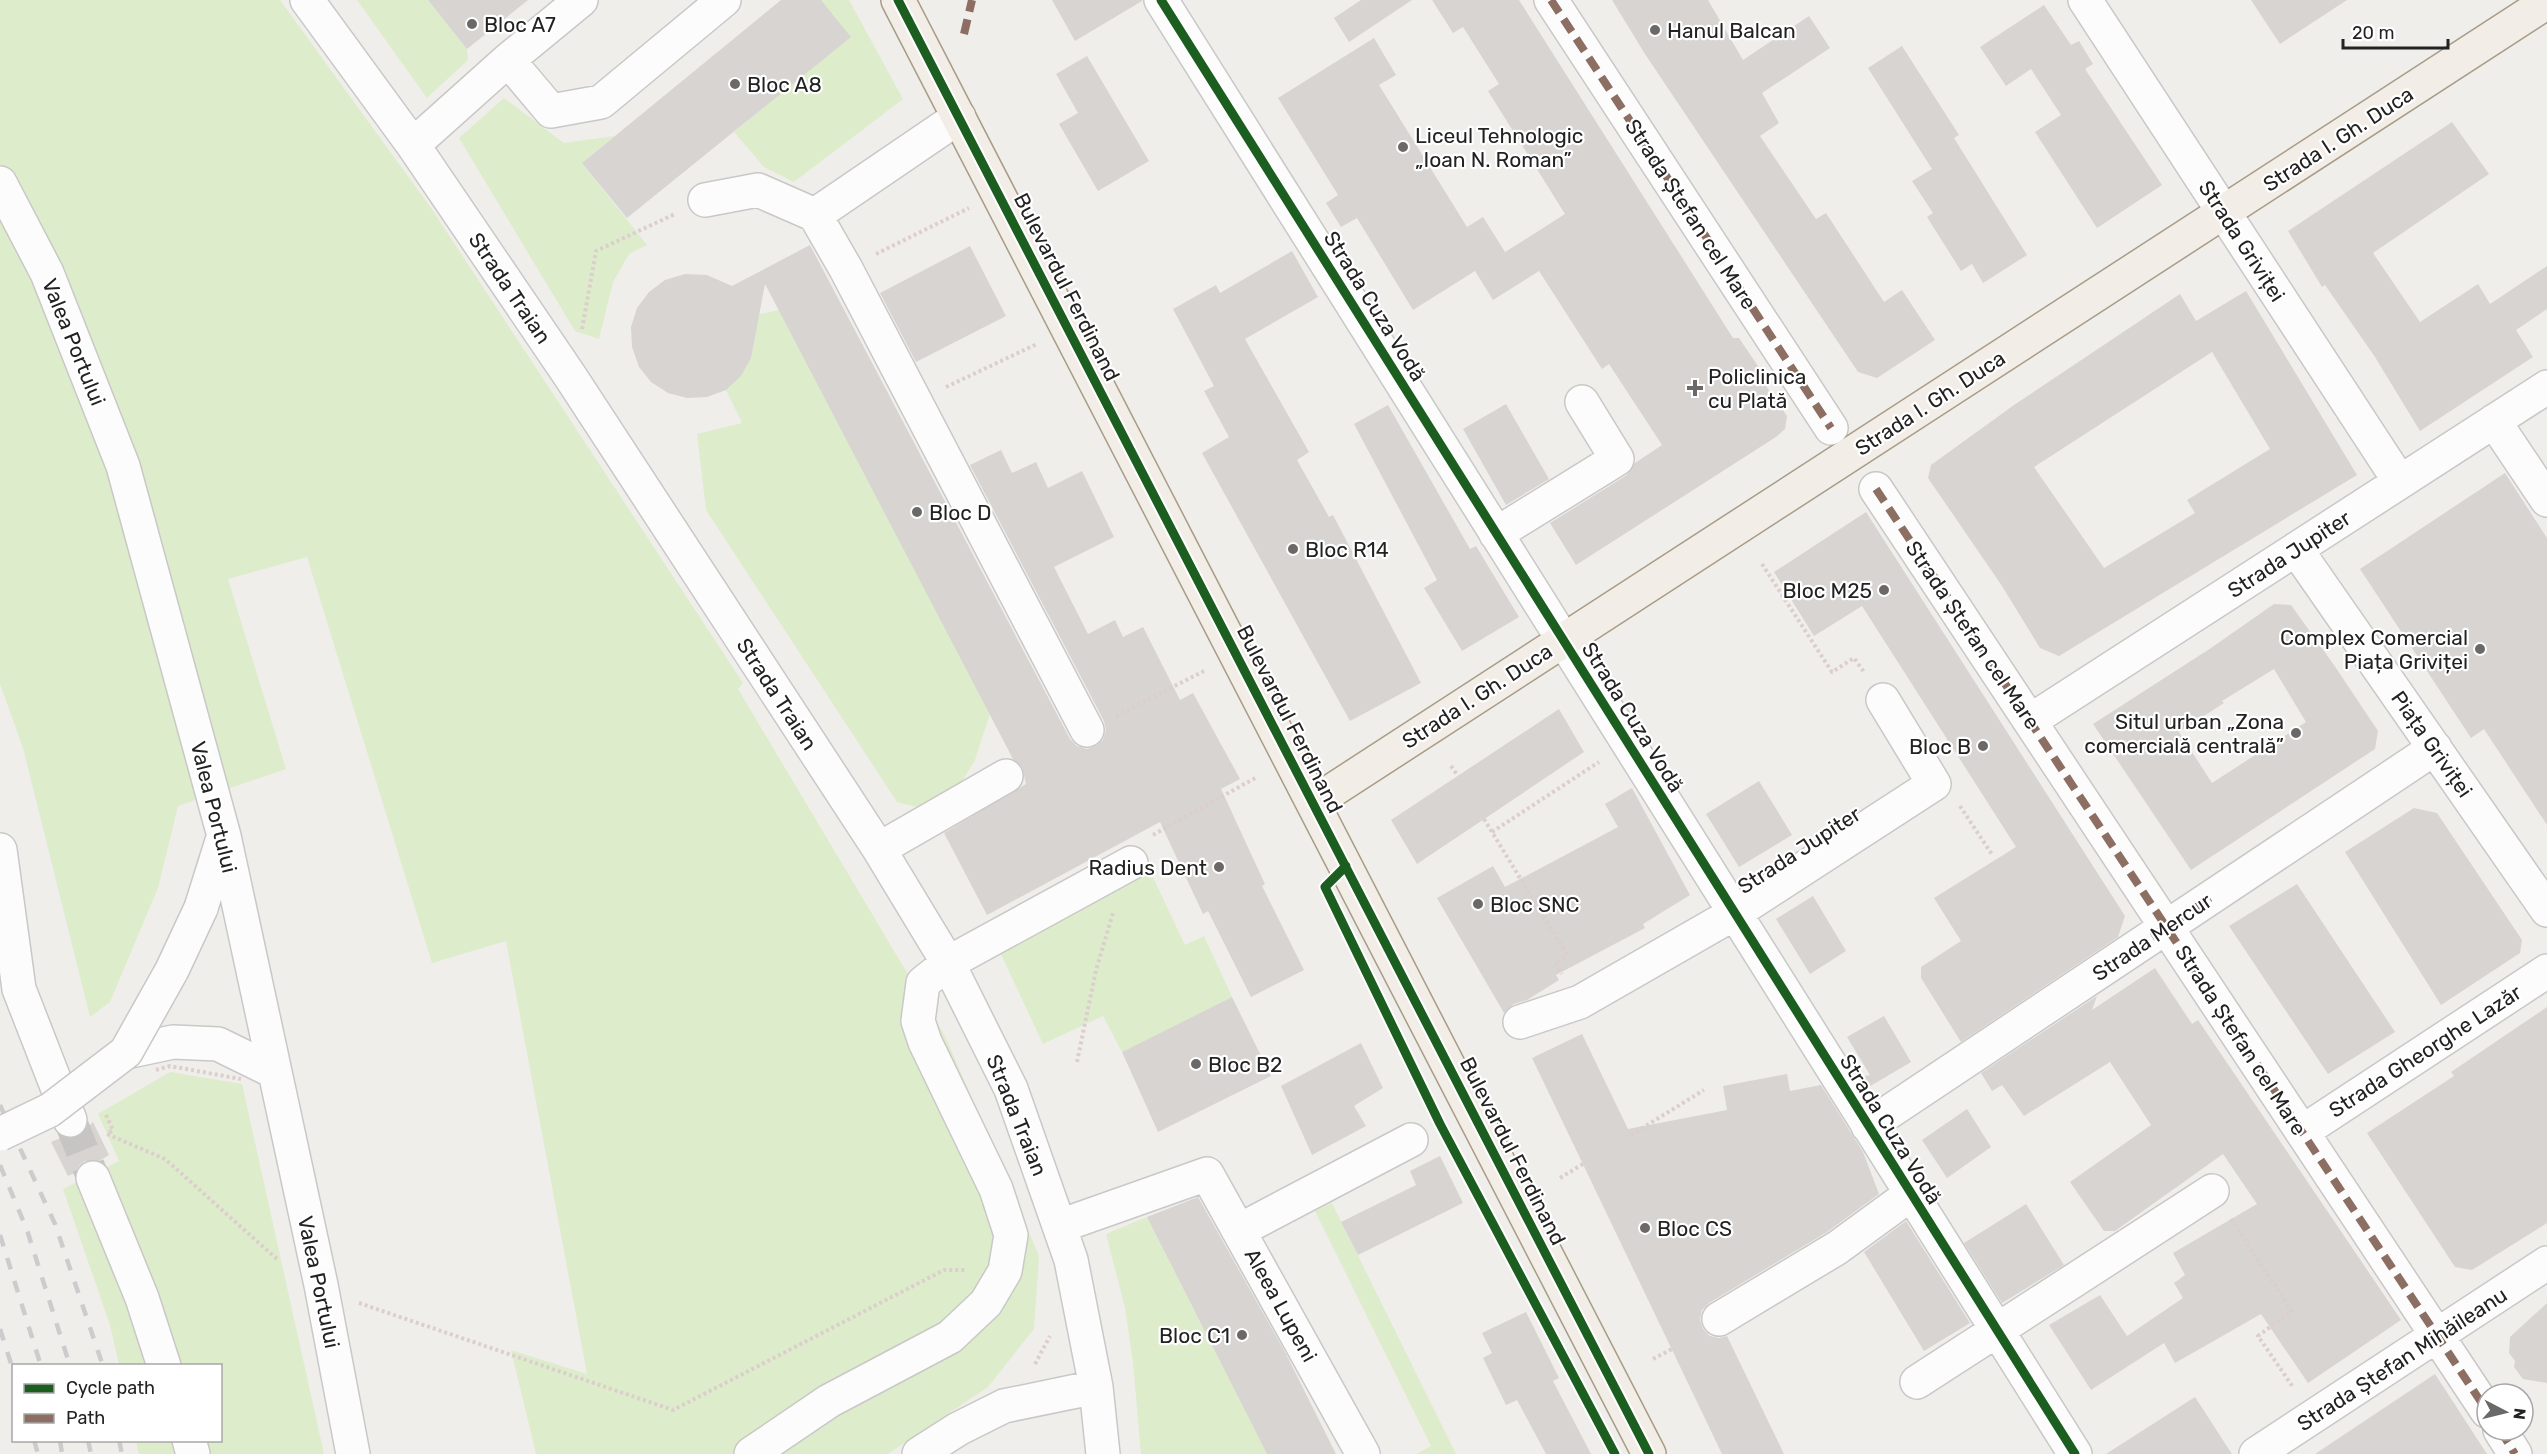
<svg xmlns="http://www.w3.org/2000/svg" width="2547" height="1454" font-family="Rubik,sans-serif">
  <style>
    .grass { fill: #ddeccb }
    .building { fill: #d7d4d2; fill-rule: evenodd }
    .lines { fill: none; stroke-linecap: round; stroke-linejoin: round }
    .minor-tunnel { stroke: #c7c5c3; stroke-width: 33; stroke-dasharray: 33 16; stroke-linecap: butt }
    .minor-casing { stroke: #c9c8c7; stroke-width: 36 }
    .major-casing { stroke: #a79c86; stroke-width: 36 }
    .path { stroke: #dccecd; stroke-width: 4; stroke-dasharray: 3 3; stroke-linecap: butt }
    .minor { stroke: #fdfcfc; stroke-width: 33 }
    .major { stroke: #f3ede7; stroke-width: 33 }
    .rail { stroke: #ccc; stroke-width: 4.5; stroke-dasharray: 12 12; stroke-linecap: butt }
    .minor-bridge-casing { stroke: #c9c8c7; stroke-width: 36; stroke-linecap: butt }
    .path-bridge { stroke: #dccecd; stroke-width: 4; stroke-dasharray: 3 3; stroke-linecap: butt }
    .minor-bridge { stroke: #fdfcfc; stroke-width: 33 }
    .quiet { stroke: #8d6e63; stroke-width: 8; stroke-dasharray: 15 8; stroke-linecap: butt }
    .cycleway-casing { stroke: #fff; stroke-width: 13 }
    .cycleway { stroke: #1b5e20; stroke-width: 9 }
    .poi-dot { fill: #6a6968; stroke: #fff; stroke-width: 2 }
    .labels { text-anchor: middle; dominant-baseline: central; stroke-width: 4.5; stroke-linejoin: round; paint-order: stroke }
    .poi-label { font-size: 21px; fill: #222; stroke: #fff; text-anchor: start }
    .street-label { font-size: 21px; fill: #222; stroke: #fff }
  </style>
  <rect width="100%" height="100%" fill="#f0eeeb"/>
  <path class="grass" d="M0 0H280L431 208 743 683 738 689 946 1038 1039 1256 1034 1329 988 1387 888 1454H536L511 1350 587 1374 506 941 432 963 307 557 228 579 286 769 178 806 158 888 110 1002 90 1017 23 748 0 684Z
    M357 0H428L467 49 468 60 427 98Z
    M821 0H849L903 99 794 182 764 167 734 132 850 36Z
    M504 98 564 143 614 136 582 163 647 245 629 254 613 282 599 339 575 331 459 138Z
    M779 310 990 714 975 760 954 795 920 808 897 802 706 510 697 434 742 423 726 390C752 367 757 350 752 316Z
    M1151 873 1185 945 1204 936 1232 997 1122 1052 1103 1016 1043 1044 998 948Z
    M170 1072 242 1084 324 1454H139L136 1441 220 1440V1366L119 1365 110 1325 63 1189 119 1161 98 1114Z
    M1332 1203 1456 1454H1416L1431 1446 1315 1211Z
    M1147 1217 1267 1454H1141L1133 1363 1125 1308 1106 1234Z"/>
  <path class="building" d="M428 0H528L467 49Z
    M781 0H821L851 37 627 218 582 163Z
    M1052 0H1142V1L1075 41Z
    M1361 0H1412L1349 42 1334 18Z
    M1432 0H1519L1733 338H1739L1762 372 1760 377 1787 416 1785 429 1776 437 1576 565 1550 523 1627 475 1635 463 1662 445 1609 364 1602 369 1539 271 1493 300 1475 271 1413 310 1357 218 1341 227 1326 203 1338 195 1278 98 1374 38 1396 75 1379 85 1467 227 1483 217 1505 252 1529 237 1565 214 1488 91 1499 84 1463 27 1453 33Z
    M1612 0H1708L1743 60 1809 16 1830 48 1762 93 1779 123 1760 136 1816 219 1826 213 1884 302 1902 290 1935 340 1877 378 1858 372 1645 54Z
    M2251 0H2347L2280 44Z
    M2044 5 2071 45 2079 41 2093 64 2085 69 2162 185 2097 228 2035 132 2061 115 2031 69 2006 86 1980 47Z
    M1902 46 1959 135 1954 138 2027 255 1983 283 1972 264 1961 271 1927 217 1933 213 1912 181 1932 169 1868 68Z
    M1087 56 1149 161 1098 191 1059 124 1078 113 1056 74Z
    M2452 122 2489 174 2373 253 2420 322 2478 284 2490 304 2547 266V309L2516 330 2533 357 2420 431 2375 357 2325 285 2322 287 2288 231Z
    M810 245 1070 739 1077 746 1087 749 1096 746 1103 740 1106 730 1104 721 970 465 1001 450 1012 473 1036 462 1048 488 1082 471 1114 537 1054 567 1088 634 1115 620 1123 637 1143 627 1180 700 1193 693 1240 779 1221 789 1265 884 1262 886 1304 970 1251 997 1208 911 1203 914 1160 822 987 915 944 833 1026 784 1022 767 1013 759 765 284 751 358 741 376 726 390 707 397 687 398 668 393 651 382 639 367 632 347 631 327 637 308 649 292 665 280 685 274 707 275 732 286Z
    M970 246 1006 316 916 362 880 293Z
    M1292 251 1318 297 1245 339 1309 452 1297 460 1329 517 1333 515 1421 683 1350 721 1202 453 1229 437 1204 391 1214 386 1173 309 1216 285 1220 293Z
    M2246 291 2357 475 2059 656 2040 648 2002 586 1928 478 1931 465 2014 405 2180 294 2196 321ZM2212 352 2270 449 2187 500 2195 513 2104 568 2034 467Z
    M1506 404 1549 479 1506 505 1463 429Z
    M1388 405 1470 549 1476 546 1519 617 1462 651 1424 588 1437 580 1354 424Z
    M2505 473 2547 538V825L2484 729 2471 738 2360 569Z
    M1866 512 2125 916 2118 937 1961 1042 1921 978V967L1961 941 1934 898 2016 847 1862 606 1814 636 1774 572Z
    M2274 604 2291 605 2334 665 2378 731 2375 749 2191 870 2093 724 2211 648ZM2274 669 2306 722 2212 783 2179 732 2224 703 2222 701Z
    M1559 709 1584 752 1417 864 1391 820Z
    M1759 781 1792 835 1739 867 1706 814Z
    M1632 788 1690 895 1643 924 1645 928 1556 975 1559 980 1527 1000 1514 1004 1504 1013 1437 898 1493 866 1505 887 1618 827 1605 804Z
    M2414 808 2437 813 2522 940 2520 953 2441 1005 2345 852Z
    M2297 884 2395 1032 2328 1074 2229 926Z
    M1813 896 1846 951 1810 974 1776 919Z
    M2155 968 2192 1024 2198 1020 2401 1320 2308 1383 2261 1314 2175 1363 2164 1343 2091 1390 2049 1325 2100 1295 2127 1336 2183 1298 2174 1283 2185 1275 2173 1253 2257 1204 2223 1154 2115 1231H2104L2070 1182 2151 1125 2110 1062 2024 1116 2002 1085 1992 1091 1981 1073 2097 996 2092 1010Z
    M1232 997 1271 1076 1158 1132 1122 1052Z
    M2547 1007V1223L2472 1270 2455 1267 2367 1133 2454 1076 2451 1072Z
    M1884 1016 1911 1062 1867 1088 1860 1077 1870 1075 1847 1037Z
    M1582 1034 1628 1129 1727 1110 1723 1086 1787 1074 1790 1091 1821 1085 1863 1152 1879 1194 1827 1232 1709 1303 1702 1310 1700 1320 1703 1329 1710 1336 1719 1338 1727 1336 1784 1454H1722L1532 1058Z
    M1361 1043 1383 1088 1354 1106 1366 1126 1312 1155 1281 1086Z
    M1967 1109 1991 1147 1947 1178 1922 1140Z
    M93 1122 109 1155 99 1161H85L79 1166 75 1173 68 1176 51 1142 63 1137H77Z
    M1440 1156 1463 1203 1358 1255 1341 1222 1416 1185 1410 1171Z
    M1198 1197 1286 1354 1336 1454H1267L1147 1217Z
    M2026 1204 2064 1265 2002 1303 1964 1243Z
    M1906 1221 1970 1323 1924 1351 1864 1252Z
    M2547 1303V1383L2523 1379 2514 1367 2515 1361 2509 1353 2510 1337Z
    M1526 1312 1559 1378 1553 1381 1591 1454H1546L1517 1400 1506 1405 1483 1358 1492 1353 1482 1333Z
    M2435 1374 2487 1454H2315Z
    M2195 1397 2232 1454H2106Z"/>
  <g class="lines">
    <path class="minor-tunnel" d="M70 1120 93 1178"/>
    <defs>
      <path id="minor" d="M307 0 413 145 570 376 879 849 948 963 1011 1089 1071 1260 1096 1387 1103 1454
        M1161 0 2075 1454
        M1551 0 1831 428
        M2085 0 2400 482
        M508 60 551 111 601 102 724 0
        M959 117 815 215 846 269 1087 730
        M413 145 508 60 581 0
        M0 183 47 273 123 466 224 836 321 1285 353 1454
        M705 200 758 190 815 215
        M2494 421 2547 500
        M1876 489 2487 1411
        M1496 534 1617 459 1582 402
        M2296 549 2547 910
        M2030 721 2547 387
        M879 849 1006 776
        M0 850 19 989 70 1120
        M201 908 223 838
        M1520 1022 1580 1002 1735 913 1934 784 1883 700
        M126 1052 173 1042 218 1044 273 1071
        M1868 1126 2435 748
        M2302 1132 2547 971
        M93 1178 142 1298 164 1366
        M1060 1226 1207 1174 1363 1454
        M1240 1230 1411 1140
        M1719 1319 1837 1248 1911 1194
        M1917 1382 2212 1191
        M2500 1430 2515 1454
        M189 1440 193 1454
        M751 1454 829 1401 950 1337 986 1303 1005 1271 1011 1235 996 1189 925 1042 918 1021 923 983 948 963 1131 863
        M919 1454 958 1429 1004 1406 1096 1387
        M2256 1454 2547 1263"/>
      <path id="major" d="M898 0 1649 1454
        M1313 803 2547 2"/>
    </defs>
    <use href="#minor" class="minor-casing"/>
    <use href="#major" class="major-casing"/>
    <path class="path" d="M876 254 969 208
      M582 329 596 251 675 214
      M946 387 1037 344
      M1762 564 1832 672 1854 658 1864 672
      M1116 716 1204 671
      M1451 766 1458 776
      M1960 806 1993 856
      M1484 819 1567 955 1555 963 1562 974
      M1492 832 1599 762
      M1153 835 1257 777
      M1077 1062 1096 970 1113 913
      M106 1115 113 1130 107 1134 165 1159 279 1261
      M1631 1135 1704 1090
      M1560 1178 1583 1164
      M2231 1219 2292 1311 2258 1336 2293 1387
      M359 1303 673 1410 944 1270H966
      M1653 1359 1672 1349
      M1035 1364 1050 1336"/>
    <use href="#minor" class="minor"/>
    <use href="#major" class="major"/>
    <path class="rail" d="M0 1105 55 1224 103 1366
      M0 1165 27 1230 70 1366
      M0 1235 41 1366
      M0 1329 14 1373
      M34 1440 38 1454
      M60 1440 62 1454
      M88 1440 91 1454
      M119 1440 122 1454"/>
    <defs>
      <path id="minor-bridge" d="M0 1134 50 1110 126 1052 172 970 201 908"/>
    </defs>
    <use href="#minor-bridge" class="minor-bridge-casing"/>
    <path class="path-bridge" d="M156 1070 170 1066 241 1079"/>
    <use href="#minor-bridge" class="minor-bridge"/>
    <path class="quiet" d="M1551 0 1831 428
      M964 34 972 0
      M1876 489 2487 1411
      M2133 950 2210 898
      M2500 1430 2515 1454"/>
    <defs>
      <path id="cycleway" d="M898 0 1649 1454
        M1161 0 2075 1454
        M1346 866 1325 887 1440 1124 1615 1454"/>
    </defs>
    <use href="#cycleway" class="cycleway-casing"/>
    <use href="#cycleway" class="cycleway"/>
  </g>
  <g class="poi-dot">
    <circle cx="472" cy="24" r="6"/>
    <circle cx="1655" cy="30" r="6"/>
    <circle cx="735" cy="84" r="6"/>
    <circle cx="1403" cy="147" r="6"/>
    <path d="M1692 379h6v6h6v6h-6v6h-6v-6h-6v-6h6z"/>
    <circle cx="917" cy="512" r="6"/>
    <circle cx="1293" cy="549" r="6"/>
    <circle cx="1884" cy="590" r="6"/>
    <circle cx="2480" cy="649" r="6"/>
    <circle cx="2296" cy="733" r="6"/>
    <circle cx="1983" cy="746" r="6"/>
    <circle cx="1219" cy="867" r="6"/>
    <circle cx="1478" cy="904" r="6"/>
    <circle cx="1196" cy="1064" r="6"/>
    <circle cx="1645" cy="1228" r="6"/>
    <circle cx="1242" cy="1335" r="6"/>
  </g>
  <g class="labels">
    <g class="poi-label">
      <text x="484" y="24">Bloc A7</text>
      <text x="1667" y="30">Hanul Balcan</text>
      <text x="747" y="84">Bloc A8</text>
      <text x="1415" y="135">Liceul Tehnologic<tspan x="1415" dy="24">„Ioan N. Roman”</tspan></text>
      <text x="1708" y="376">Policlinica<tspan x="1708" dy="24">cu Plată</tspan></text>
      <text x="929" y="512">Bloc D</text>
      <text x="1305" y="549">Bloc R14</text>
      <text x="1872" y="590" text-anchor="end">Bloc M25</text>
      <text x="2468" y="637" text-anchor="end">Complex Comercial<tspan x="2468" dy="24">Piața Griviței</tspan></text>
      <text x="2284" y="721" text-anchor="end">Situl urban „Zona<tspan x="2284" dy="24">comercială centrală”</tspan></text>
      <text x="1971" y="746" text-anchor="end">Bloc B</text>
      <text x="1207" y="867" text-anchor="end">Radius Dent</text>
      <text x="1490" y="904">Bloc SNC</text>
      <text x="1208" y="1064">Bloc B2</text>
      <text x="1657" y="1228">Bloc CS</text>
      <text x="1230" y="1335" text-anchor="end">Bloc C1</text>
    </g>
    <g class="street-label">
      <text transform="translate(2338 139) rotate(-33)">Strada I. Gh. Duca</text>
      <text transform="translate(1691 214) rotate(57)">Strada Ștefan cel Mare</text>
      <text transform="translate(2242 241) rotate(57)">Strada Griviței</text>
      <text transform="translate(1067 287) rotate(63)">Bulevardul Ferdinand</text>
      <text transform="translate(510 288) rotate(56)">Strada Traian</text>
      <text transform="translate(1375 306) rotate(58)">Strada Cuza Vodă</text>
      <text transform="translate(74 342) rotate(68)">Valea Portului</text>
      <text transform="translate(1930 403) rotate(-33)">Strada I. Gh. Duca</text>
      <text transform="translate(2289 554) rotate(-33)">Strada Jupiter</text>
      <text transform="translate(1973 635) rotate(56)">Strada Ștefan cel Mare</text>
      <text transform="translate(777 694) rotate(57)">Strada Traian</text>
      <text transform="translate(1477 696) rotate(-33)">Strada I. Gh. Duca</text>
      <text transform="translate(1633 717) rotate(58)">Strada Cuza Vodă</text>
      <text transform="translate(1290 719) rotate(63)">Bulevardul Ferdinand</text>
      <text transform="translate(2432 744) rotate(55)">Piața Griviței</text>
      <text transform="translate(214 807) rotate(76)">Valea Portului</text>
      <text transform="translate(1799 850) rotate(-33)">Strada Jupiter</text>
      <text transform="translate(2152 937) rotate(-34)">Strada Mercur</text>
      <text transform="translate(2241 1040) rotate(57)">Strada Ștefan cel Mare</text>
      <text transform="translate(2425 1051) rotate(-33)">Strada Gheorghe Lazăr</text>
      <text transform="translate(1017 1115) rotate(68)">Strada Traian</text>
      <text transform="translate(1891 1129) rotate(58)">Strada Cuza Vodă</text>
      <text transform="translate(1513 1151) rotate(63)">Bulevardul Ferdinand</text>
      <text transform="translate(319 1282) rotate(78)">Valea Portului</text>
      <text transform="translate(1281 1305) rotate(61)">Aleea Lupeni</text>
      <text transform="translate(2402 1359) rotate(-33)">Strada Ștefan Mihăileanu</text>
    </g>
  </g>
  <rect x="12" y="1364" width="210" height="78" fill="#ffffff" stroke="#a7a7a7" stroke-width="1.5"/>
  <rect x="24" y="1384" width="30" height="9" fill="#1b5e20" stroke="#a7a7a7" stroke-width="1.5"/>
  <text x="66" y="1394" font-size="18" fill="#222222">Cycle path</text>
  <rect x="24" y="1414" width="30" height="9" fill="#8d6e63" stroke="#a7a7a7" stroke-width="1.5"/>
  <text x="66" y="1424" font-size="18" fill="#222222">Path</text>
  <g transform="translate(2505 1412) rotate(97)"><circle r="28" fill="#ffffff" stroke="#a7a7a7" stroke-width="1.5"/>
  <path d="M0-4.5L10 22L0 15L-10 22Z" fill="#6a6968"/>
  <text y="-9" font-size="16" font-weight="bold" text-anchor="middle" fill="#222222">N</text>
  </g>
  <path d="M2343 39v9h105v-9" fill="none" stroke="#222222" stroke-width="3"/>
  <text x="2352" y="39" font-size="18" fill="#222222" stroke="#ffffff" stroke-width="4.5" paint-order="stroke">20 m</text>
</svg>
